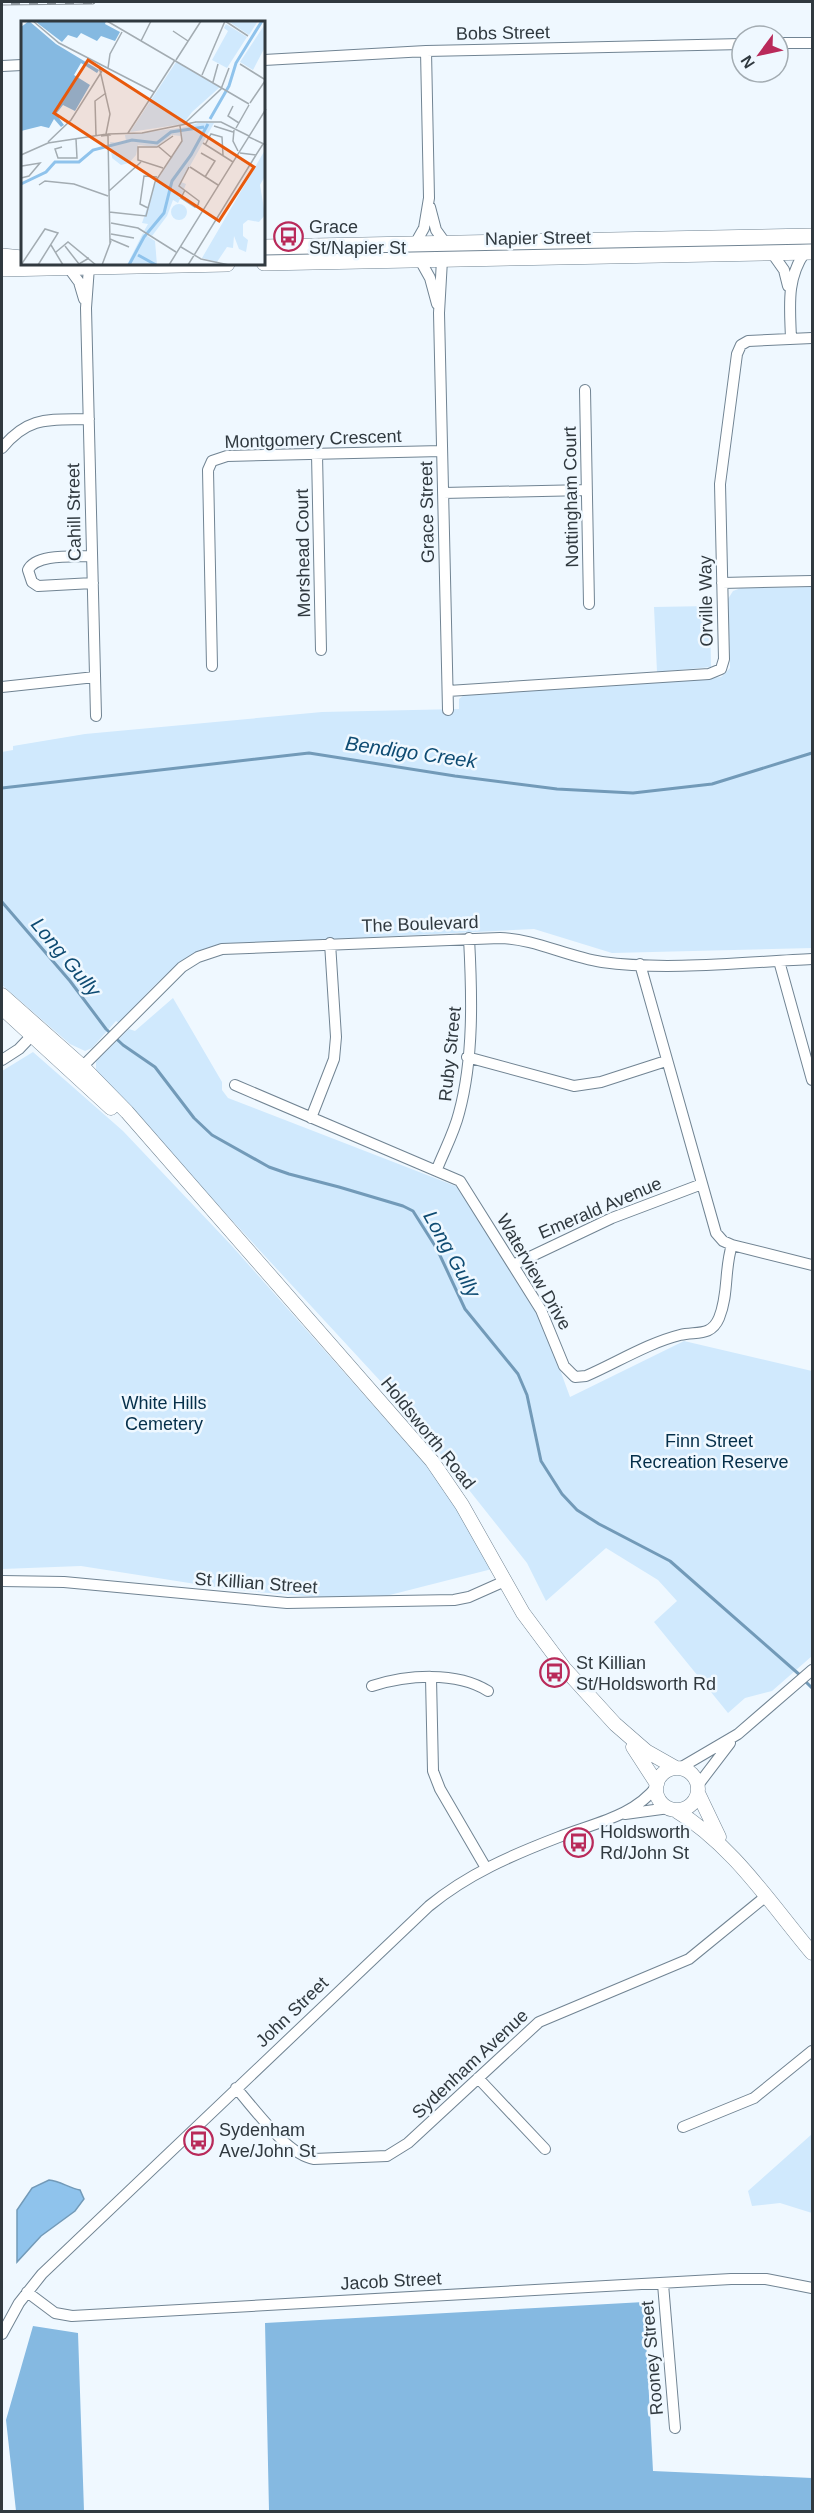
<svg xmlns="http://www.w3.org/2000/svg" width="814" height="2513" font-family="Helvetica,sans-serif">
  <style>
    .green { fill: #d0e9fd }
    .forest { fill: #85b9e1 }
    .water { fill: #8fc3ec; stroke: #729ab8; stroke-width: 1.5 }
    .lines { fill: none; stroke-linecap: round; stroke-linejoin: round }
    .stream { stroke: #729ab8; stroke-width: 3 }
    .minor-casing { stroke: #718493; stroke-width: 12 }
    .major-casing { stroke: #718493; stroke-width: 15 }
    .highway-casing { stroke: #718493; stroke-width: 16 }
    .minor { stroke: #fff; stroke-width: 10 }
    .major { stroke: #fff; stroke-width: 14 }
    .highway { stroke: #fff; stroke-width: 15 }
    .rail-casing { stroke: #8e979e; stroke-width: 5 }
    .rail { stroke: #eff8ff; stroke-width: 3; stroke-dasharray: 9; stroke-linecap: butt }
    .labels { text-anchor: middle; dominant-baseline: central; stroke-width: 5; stroke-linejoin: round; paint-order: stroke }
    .street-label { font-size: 18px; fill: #30393f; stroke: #eff8ff }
    .poi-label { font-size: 18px; fill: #30393f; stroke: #eff8ff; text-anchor: start }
    .park-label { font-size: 18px; fill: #052f4a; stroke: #eff8ff }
    .water-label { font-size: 20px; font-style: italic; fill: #0e4b72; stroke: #eff8ff }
    .inset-river { fill: none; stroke: #8fc3ec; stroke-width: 3 }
    .inset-road { fill: none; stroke: #a3acb2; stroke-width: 1.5 }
    .view { fill: #e8590c; fill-opacity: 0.15; stroke: #e8590c; stroke-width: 3 }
    .inset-edge { fill: none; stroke: #30393f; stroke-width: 3 }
  </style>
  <rect width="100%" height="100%" fill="#eff8ff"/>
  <path class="green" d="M812 587V948L612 953 534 929 219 945C177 954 149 993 119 1023L116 1021 92 1048 85 1051 70 1044 2 985V752L13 750V746L85 734 322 712 459 709V699L464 695 721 677 730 668 728 599 733 591 741 588Z
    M710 606 711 667 657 672 654 607Z
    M173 998 222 1082V1090L228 1098 458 1187 544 1326 570 1397 684 1341 812 1371V1656L772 1691 745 1698 728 1713 654 1622 677 1601 658 1580 606 1548 546 1601 527 1563 396 1398 96 1073V1061L129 1029 135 1031Z
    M33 1052 123 1131 232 1246 440 1481 492 1569 366 1601 234 1590 81 1566 2 1569V1071Z
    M812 2134V2213L780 2203 752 2206 748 2191Z"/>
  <path class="forest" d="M644 2302 653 2471 812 2478V2511H269L265 2323Z
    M33 2326 78 2333 84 2511H16L6 2420Z"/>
  <path class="water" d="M49 2180C60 2181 69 2188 80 2190L84 2199 75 2211 41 2236 17 2262V2210L32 2188Z"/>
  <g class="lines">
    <path class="stream" d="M2 788 309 753 455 776 557 789 633 793 712 784 812 753
      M2 902 70 981 106 1029 123 1045 155 1067 194 1118 212 1135 269 1167 289 1174 339 1187 403 1206 413 1211 437 1249 465 1309 518 1374 527 1395 541 1461 562 1494 577 1510 599 1524 670 1561 801 1676
      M805 1681 812 1688"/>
    <defs>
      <path id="minor" d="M778 43H812
        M264 60 426 51 742 44
        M2 66 22 65
        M430 207 436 230 446 244
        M415 244 424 228 429 198 426 51
        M772 253 784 270 788 286
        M420 260 430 278 437 304
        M442 260 439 313 448 710
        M68 267 79 282 84 299
        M89 267 86 308 96 716
        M791 339C790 307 786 279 805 252
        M585 390 589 604
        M2 448C29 415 50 420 89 419
        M317 454 321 650
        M443 493 587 490
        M92 556C75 557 36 553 28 570L32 582 38 586 93 583
        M722 583 812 581
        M212 666 208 470 212 461 227 456 442 451
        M2 687 95 677
        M448 691 709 674 721 669 724 659 720 484 737 354 741 345 748 341 812 338
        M779 961 812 1080
        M640 964 716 1233 723 1241 732 1245 812 1265
        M467 1057 574 1086 601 1082 666 1061
        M2 1060 19 1049 37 1030
        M78 1071 182 967 198 957 222 949 500 938C536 939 567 957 602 962 666 971 747 962 812 959
        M235 1085 460 1181 541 1310 564 1366 575 1377 586 1376C616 1363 648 1343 680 1335 696 1331 711 1337 719 1318 729 1294 724 1269 732 1245
        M311 1118 334 1059 336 1037 330 943
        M437 1169C444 1151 454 1133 459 1113 474 1058 472 994 469 938
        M513 1265 612 1218 702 1184
        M2 1581 64 1582 287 1603 454 1600 469 1597 505 1581
        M431 1678 433 1771 440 1789 486 1868
        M372 1686C407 1675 456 1671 488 1691
        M680 1768 738 1734 812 1670
        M698 1785 730 1743
        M625 1814 669 1808
        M478 2078 545 2149
        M236 2088C254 2108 287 2155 314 2159L387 2156 408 2143 539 2022 689 1959 765 1897
        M683 2127 754 2098 812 2051
        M663 2284 675 2428
        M27 2292 55 2313 72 2316 731 2279H766L812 2288
        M2 2334 19 2303 42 2274 429 1906C468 1874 512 1855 559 1837 594 1823 633 1817 657 1786"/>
      <path id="major" d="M2 995 82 1066 127 1112 432 1461 462 1505 523 1613 564 1668 615 1724 646 1751 676 1768
        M2 1008 111 1108
        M633 1747 657 1784
        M656 1789a21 21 0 1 1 42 0a21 21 0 1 1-42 0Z
        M698 1793 719 1837
        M675 1810C732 1844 770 1903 812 1953"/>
      <path id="highway" d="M264 247 812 236
        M2 256 22 258
        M264 263 812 252
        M2 269 227 264"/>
    </defs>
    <use href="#minor" class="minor-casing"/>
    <use href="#major" class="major-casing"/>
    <use href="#highway" class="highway-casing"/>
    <use href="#minor" class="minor"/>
    <use href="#major" class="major"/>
    <use href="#highway" class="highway"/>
    <defs>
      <path id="rail" d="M2 3 93 2"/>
    </defs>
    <use href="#rail" class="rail-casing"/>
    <use href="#rail" class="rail"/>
  </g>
  <defs>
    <symbol id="bus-ring" viewBox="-11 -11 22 22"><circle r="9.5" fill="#eff8ff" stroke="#b92a5a" stroke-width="1.5"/><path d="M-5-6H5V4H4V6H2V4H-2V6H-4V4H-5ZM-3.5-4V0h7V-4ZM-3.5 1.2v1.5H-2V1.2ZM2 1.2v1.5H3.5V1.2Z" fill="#b92a5a"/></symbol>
  </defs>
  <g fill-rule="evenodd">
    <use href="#bus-ring" x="272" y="220" width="33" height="33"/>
    <use href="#bus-ring" x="538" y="1656" width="33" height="33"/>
    <use href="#bus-ring" x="562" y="1826" width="33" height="33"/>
    <use href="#bus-ring" x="182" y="2124" width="33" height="33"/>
  </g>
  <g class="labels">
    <g class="street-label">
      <text transform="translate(503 33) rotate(-1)">Bobs Street</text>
      <text transform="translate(538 238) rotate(-1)">Napier Street</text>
      <text transform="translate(313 439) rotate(-2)">Montgomery Crescent</text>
      <text transform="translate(571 497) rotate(-91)">Nottingham Court</text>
      <text transform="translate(74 512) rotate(-91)">Cahill Street</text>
      <text transform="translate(427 512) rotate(-91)">Grace Street</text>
      <text transform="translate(303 553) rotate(-91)">Morshead Court</text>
      <text transform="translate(706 601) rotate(-91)">Orville Way</text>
      <text transform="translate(420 924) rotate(-2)">The Boulevard</text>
      <text transform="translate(450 1054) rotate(-84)">Ruby Street</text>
      <text transform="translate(600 1208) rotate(-23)">Emerald Avenue</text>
      <text transform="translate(534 1272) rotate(60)">Waterview Drive</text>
      <text transform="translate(428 1433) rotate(51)">Holdsworth Road</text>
      <text transform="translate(256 1583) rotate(4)">St Killian Street</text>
      <text transform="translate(292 2012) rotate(-44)">John Street</text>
      <text transform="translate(470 2064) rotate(-43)">Sydenham Avenue</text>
      <text transform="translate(391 2281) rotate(-3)">Jacob Street</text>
      <text transform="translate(652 2358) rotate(-95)">Rooney Street</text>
    </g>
    <g class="poi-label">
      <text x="309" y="227">Grace<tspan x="309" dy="21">St/Napier St</tspan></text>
      <text x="576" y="1663">St Killian<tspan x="576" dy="21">St/Holdsworth Rd</tspan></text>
      <text x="600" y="1832">Holdsworth<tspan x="600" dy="21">Rd/John St</tspan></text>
      <text x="219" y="2130">Sydenham<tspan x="219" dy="21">Ave/John St</tspan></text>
    </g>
    <g class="park-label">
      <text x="164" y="1403">White Hills<tspan x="164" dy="21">Cemetery</tspan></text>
      <text x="709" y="1441">Finn Street<tspan x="709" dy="21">Recreation Reserve</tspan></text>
    </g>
    <g class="water-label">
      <text transform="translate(411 752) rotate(8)">Bendigo Creek</text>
      <text transform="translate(66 957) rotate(50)">Long Gully</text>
      <text transform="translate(452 1254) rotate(61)">Long Gully</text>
    </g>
  </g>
  <g transform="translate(21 21)">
    <rect width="244" height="244" fill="#eff8ff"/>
    <path d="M207 0H237L228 14ZM205 3 226 16 206 47 191 39 207 10 203 7ZM244 3 243 28 232 49 219 41ZM155 41 199 66 171 91 162 103 109 111ZM177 102H193L160 161 165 163 159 178 157 182 152 179 146 195 131 215 123 210 127 203 121 202 134 163 161 120 160 107ZM158 107 160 115 151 114 135 126 117 124 115 134 108 142 100 144 91 137 89 121 101 122 105 120 104 114ZM244 129V155L239 164 244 194 238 201 227 199 222 203V215L227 219 225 231 218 228 213 215 212 227 206 226 196 241 181 237ZM150 191a8 8 0 1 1 16 0a8 8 0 1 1-16 0ZM122 212 134 220 136 244H106Z" fill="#d0e9fd"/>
    <path d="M8 0 35 23 78 49 76 52 60 42 53 54 69 64 54 90 42 84 35 93 43 104 40 106 33 98 28 107 20 105 0 110V6ZM85 0 84 3 99 11 94 20 80 15 76 20 60 12 56 17 47 14 41 21 15 1Z" fill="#85b9e1"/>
    <path class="inset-river" d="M189 98 208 65 215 42 241 0M0 163 25 151 34 141H58L72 129 111 119 136 122 150 111 183 106M117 234 135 244M108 244 123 216 143 192 151 160 170 134 187 103"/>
    <path class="inset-road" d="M12 0 38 22 133 71M86 0 228 83M204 0 227 15M152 10 167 20M120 20 130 0M155 39 180 0M219 43 243 58M78 45 89 93 85 113M87 47 89 33 101 11M181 54 204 0M192 61 197 43M229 82 244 60M212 85 207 95 218 102M174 101H200L228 115M163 103 200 68 208 47M193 105 212 111M215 107 228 84M213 109 212 120 217 130M107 112 154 39M87 113 121 112 175 101M75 114 74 80 85 72M87 115 89 222M228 116 245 124M27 121 50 99 81 50M182 122 212 141M184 124 190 113 201 116 202 134M137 125 151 137M41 126 34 128 37 137H56L55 118M180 132 194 140 184 156M219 132 235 134 242 123M0 134 27 122 86 113 88 114 80 115M168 146 158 165 178 180 177 184M169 146 197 164M142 147 117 139V126H136L152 115M0 157 8 155 19 142 1 145M18 164 24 160 53 163 87 175M164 169 160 177 174 186 177 184M88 170 120 141M127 187 119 183 123 155 136 156M88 191 125 195 134 161 161 120 159 105M90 202 117 207 155 231M90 213 113 217M89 218 108 226M30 224 42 244M44 225 58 243 68 237M160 226 180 238 208 244M35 231 47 221 75 244M0 244 24 208 37 212 17 244M81 244 90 220M148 244 245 88M167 244 235 134"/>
    <path class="view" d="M67 39 233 146 198 200 33 92Z"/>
    <rect width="244" height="244" class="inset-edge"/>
  </g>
  <rect width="814" height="2513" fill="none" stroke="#30393f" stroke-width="6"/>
  <g transform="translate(760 54) rotate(237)"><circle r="28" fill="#eff8ff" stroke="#a3acb2" stroke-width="1.5"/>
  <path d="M0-4.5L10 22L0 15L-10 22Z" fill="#b92a5a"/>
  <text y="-9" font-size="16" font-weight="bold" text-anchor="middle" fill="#30393f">N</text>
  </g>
</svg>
